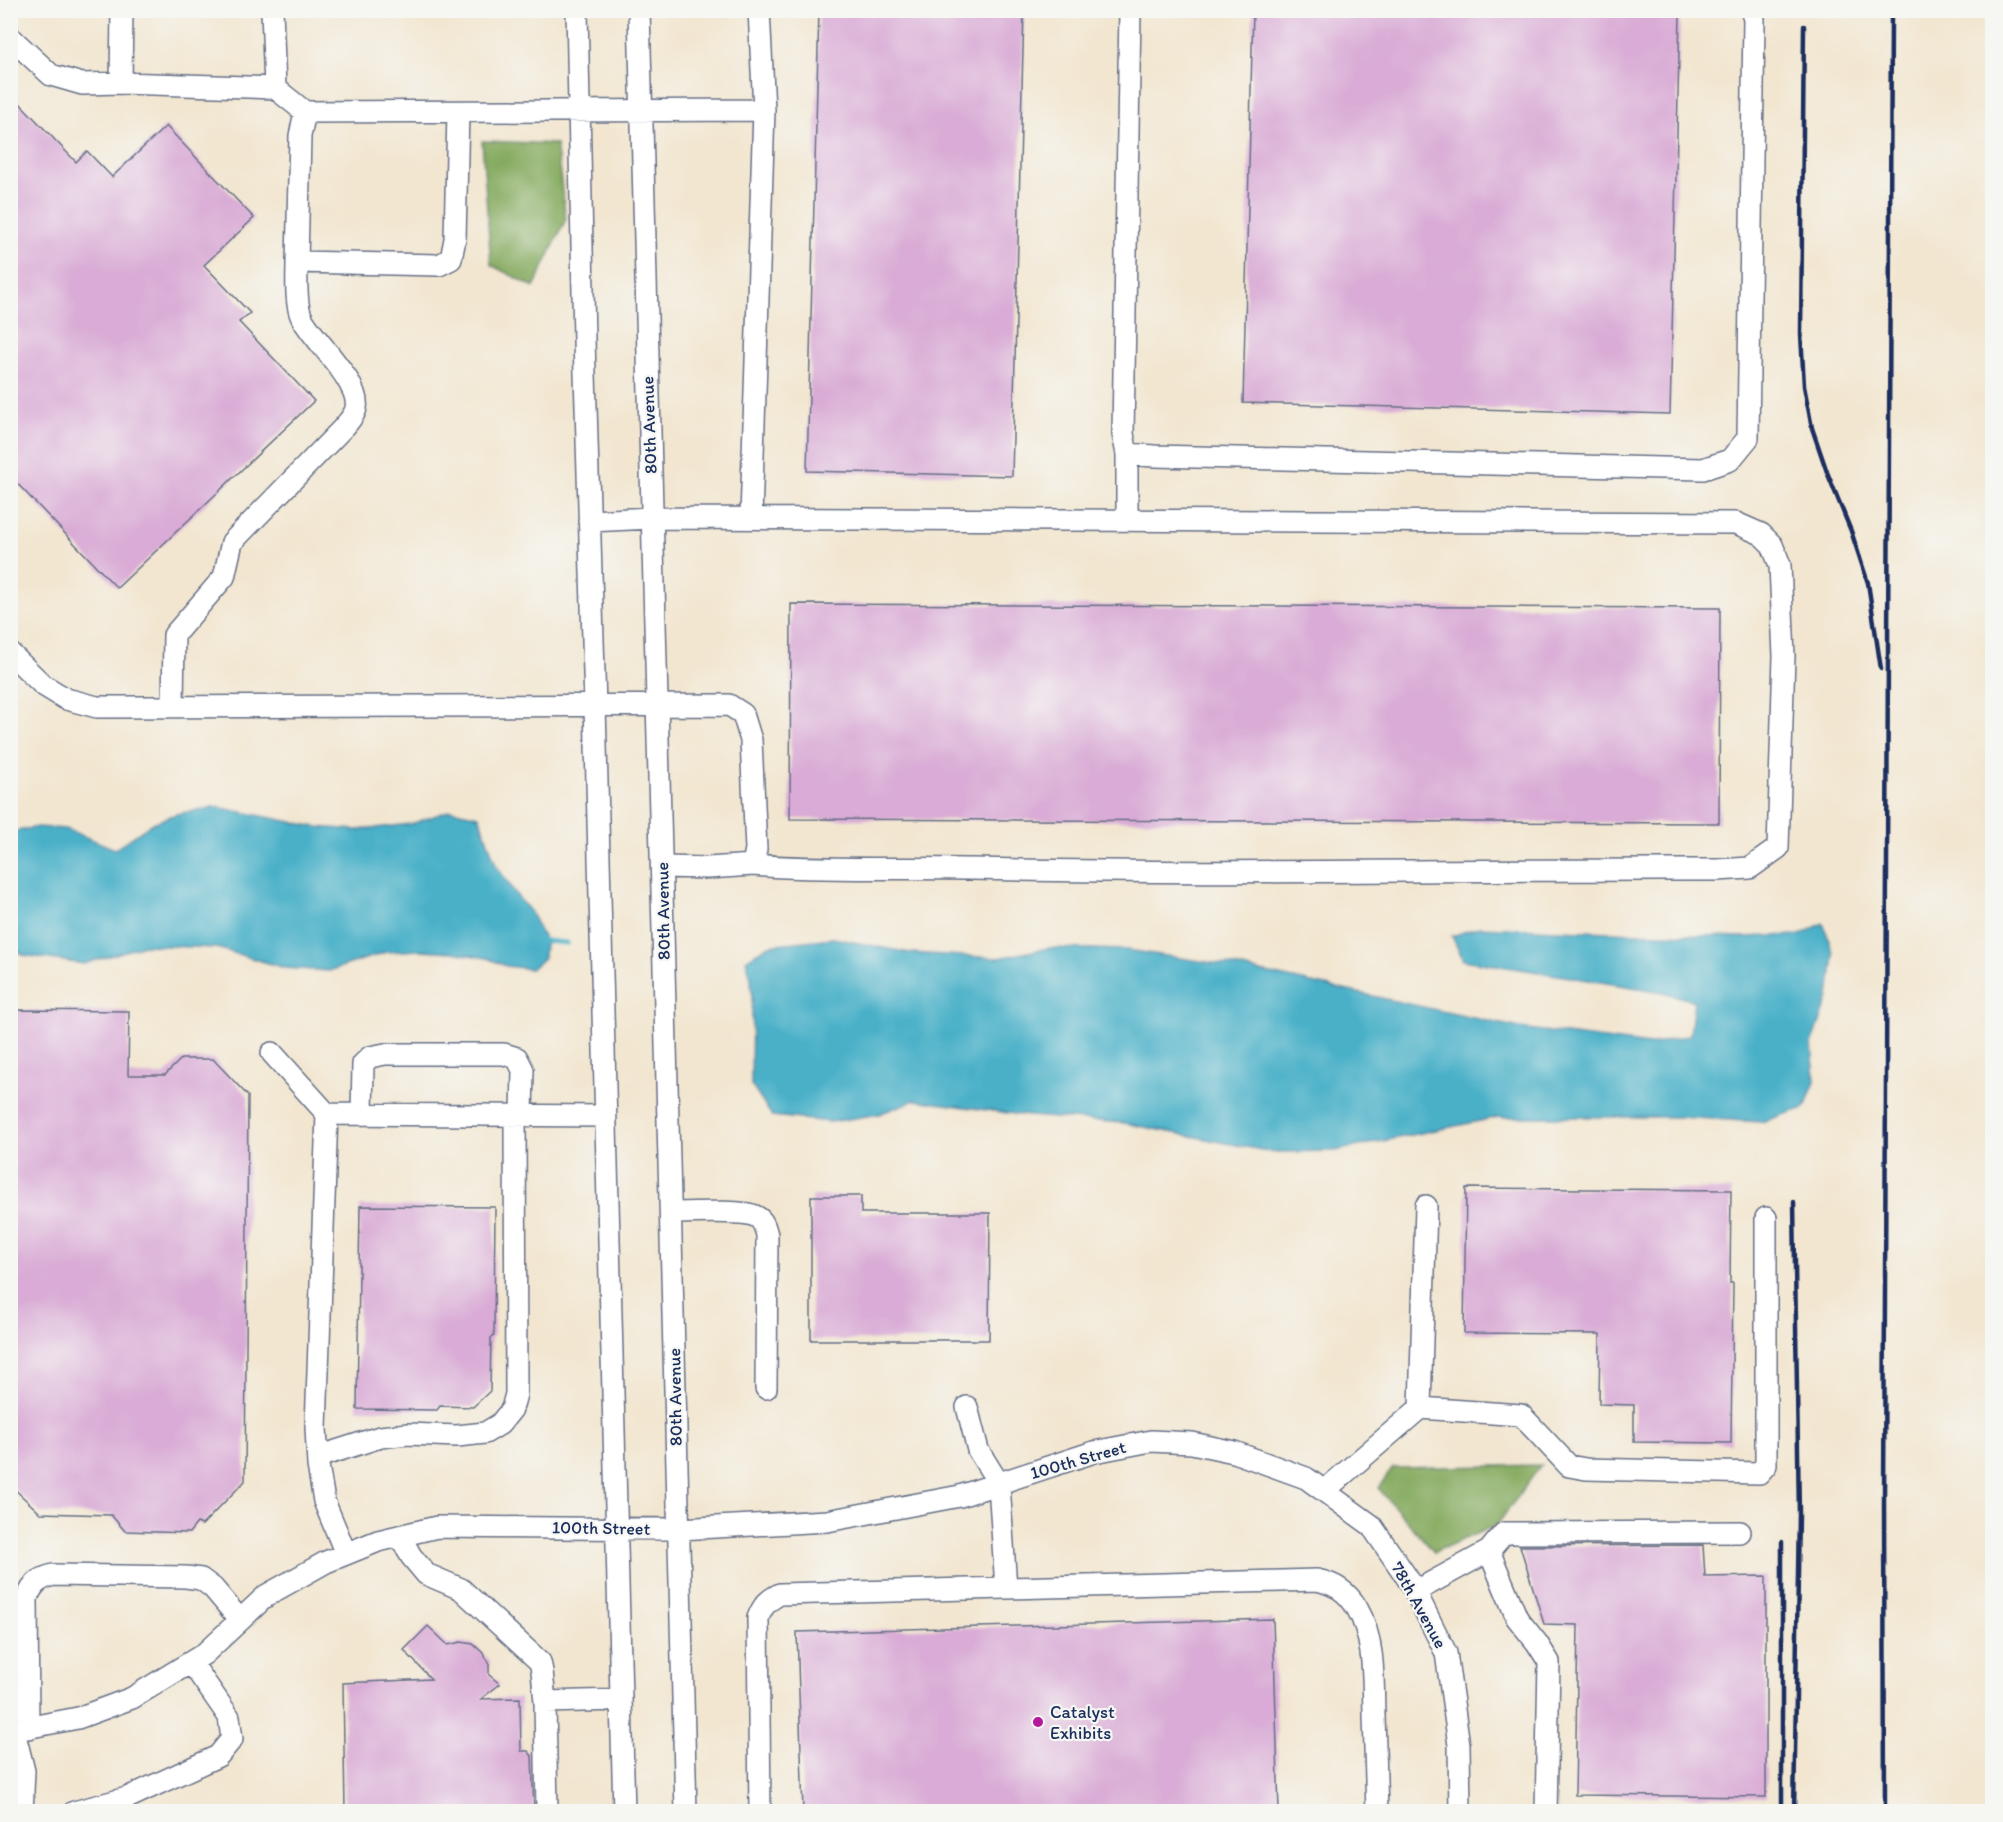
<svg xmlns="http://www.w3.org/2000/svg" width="2003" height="1822" font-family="Itim,sans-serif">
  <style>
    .forest { fill: #86ab60; stroke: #506d5f; stroke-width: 1.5 }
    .water { fill: #49b0c8; stroke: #327093; stroke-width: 1.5 }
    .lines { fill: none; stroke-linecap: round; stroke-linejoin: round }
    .stream { stroke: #49b0c8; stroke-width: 5 }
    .building { fill: #d9abd6 }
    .minor-casing { stroke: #666f86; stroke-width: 24 }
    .minor { stroke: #fff; stroke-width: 21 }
    .rail { stroke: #1b2f5e; stroke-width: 4.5 }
    .poi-dot { fill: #b5179e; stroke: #f6f6f2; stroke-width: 2 }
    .labels { text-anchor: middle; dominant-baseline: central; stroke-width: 4.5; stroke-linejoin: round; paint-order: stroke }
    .street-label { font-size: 18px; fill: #1b2f5e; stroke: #f6f6f2 }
    .poi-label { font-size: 18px; fill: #1b2f5e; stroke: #f6f6f2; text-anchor: start }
  </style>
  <rect width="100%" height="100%" fill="#f6f6f2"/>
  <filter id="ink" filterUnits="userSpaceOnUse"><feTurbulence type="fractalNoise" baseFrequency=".0167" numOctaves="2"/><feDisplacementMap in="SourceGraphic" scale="12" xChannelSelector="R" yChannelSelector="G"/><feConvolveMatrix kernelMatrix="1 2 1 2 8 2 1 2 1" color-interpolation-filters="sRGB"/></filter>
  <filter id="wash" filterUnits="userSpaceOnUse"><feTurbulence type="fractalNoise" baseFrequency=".008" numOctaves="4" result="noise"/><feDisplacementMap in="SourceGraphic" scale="24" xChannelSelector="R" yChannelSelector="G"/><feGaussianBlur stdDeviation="1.35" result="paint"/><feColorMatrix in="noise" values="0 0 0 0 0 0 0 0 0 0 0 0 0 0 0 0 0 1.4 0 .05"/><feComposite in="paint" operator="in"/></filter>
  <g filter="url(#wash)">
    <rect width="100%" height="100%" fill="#f2e6d0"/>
    <path class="forest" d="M482 141 556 144 566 219 534 287 491 265Z
      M1541 1465 1497 1525 1434 1552 1378 1488 1393 1468Z"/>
    <path class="water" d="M217 807 317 827 357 830 411 824 451 810 479 816 496 865 517 896 530 911 545 941 544 958 531 969 506 966 487 958 452 952 420 950 386 952 329 971 285 968 217 948 144 945 84 964 23 955 11 944V832L38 827 66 829 115 849 153 823 176 814Z
      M1823 923 1834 954 1829 997 1812 1044 1815 1081 1805 1108 1761 1122 1680 1117H1499L1335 1151 1272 1152 1124 1123 1029 1116 915 1100 879 1114 831 1122 772 1116 751 1085 752 999 751 978 746 960 769 945 833 938 910 953 998 958 1049 948 1127 950 1233 966 1520 1028 1650 1045 1690 1035 1694 1001 1663 992 1463 960 1452 936 1479 927 1741 937 1800 935Z"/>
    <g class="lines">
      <path class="stream" d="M539 938 545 941 567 943"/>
    </g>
    <g id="blocks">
      <path class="building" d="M819 10H1024L1012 476 807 471Z
        M1253 10H1664V13L1680 14 1670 414 1243 403Z
        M10 93 76 162 87 151 112 177 166 126 254 218 204 265 250 313 239 322 314 401 117 588 10 476Z
        M791 604 1720 608 1719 823 790 819Z
        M10 1010 129 1011 128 1075H165L181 1059H213L248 1096 245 1481 202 1525 197 1523 189 1533 125 1531 111 1515 40 1513 10 1485Z
        M1466 1188 1731 1190 1730 1283H1733L1731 1443 1634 1442V1405L1599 1404 1600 1334 1464 1333Z
        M811 1196H861V1213H990L989 1340H811Z
        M360 1206 495 1207 494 1335 491 1338 490 1391 473 1407 440 1406 437 1410 357 1409Z
        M1703 1545 1705 1577 1766 1576V1797L1575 1795 1578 1625 1544 1624 1520 1546Z
        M1273 1619 1279 1812H803L797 1632Z
        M428 1626 448 1645 461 1642 473 1644 482 1652 489 1662V1675L500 1684 481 1699 520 1698 521 1751H528L532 1756 534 1812H345L343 1683 431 1679 404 1650Z"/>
    </g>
  </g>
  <g filter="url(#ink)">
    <use href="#blocks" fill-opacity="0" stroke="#666f86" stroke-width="1.5"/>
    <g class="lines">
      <defs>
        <path id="minor" d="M122 10 121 83 275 88
          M272 10 275 88 305 112 764 110
          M577 10 584 340 595 706 624 1812
          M639 10 686 1812
          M1130 10 1123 434 1127 454 1154 456 1703 469 1730 460 1748 438 1754 19 1751 10
          M10 37 51 75 82 84 121 83
          M305 112 300 136 297 262 439 265 451 259 455 239 458 112
          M751 518 764 110 759 10
          M1127 520V454
          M589 521 652 518 1736 523 1761 534 1772 545 1780 565 1784 656 1778 848 1750 868 1717 870C1468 869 1219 875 971 869 898 867 825 871 753 865
          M10 653 43 685 66 699 97 707 729 705 743 714 751 740 756 849 753 865 708 868 662 867
          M173 706 174 635 224 577 232 542 344 427C348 422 355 415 356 408 361 383 314 341 302 318 295 305 297 277 297 262
          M272 1053 327 1114
          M362 1114 363 1064 370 1057 385 1054H504L517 1058 523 1070 522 1116
          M671 1213C688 1213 742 1210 755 1216 763 1219 765 1227 767 1235L766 1388
          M967 1407 978 1450 999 1484 1006 1588
          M1420 1408 1521 1415 1569 1466 1586 1469 1759 1473 1766 1465V1218
          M318 1457 380 1437 408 1434 457 1436 485 1433 500 1424 512 1409 516 1394 515 1116
          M1324 1491 1420 1408 1426 1206
          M400 1536 411 1556 426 1574 461 1589 540 1662 542 1671 545 1702 620 1700
          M1489 1551 1504 1533 1740 1532
          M346 1554 324 1501 318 1465 316 1428 327 1114 605 1116
          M1416 1591 1489 1551 1517 1618 1537 1643 1549 1662 1546 1812
          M545 1702 547 1812
          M28 1728 27 1598C33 1584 38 1579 53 1575L186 1577 201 1579 213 1588 240 1620
          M10 1731 78 1718 132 1698 204 1654 267 1595 326 1562 378 1541 437 1527 679 1529 827 1521 960 1496 1094 1452 1151 1441 1192 1443 1234 1452 1306 1478 1371 1525 1412 1585 1446 1653 1459 1745 1460 1812
          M14 1731 24 1771 22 1812
          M74 1812 127 1798 218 1756 232 1739 229 1717 191 1662
          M760 1812 758 1618C763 1605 768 1600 780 1594L1317 1580C1335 1584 1347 1591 1357 1608 1375 1639 1373 1680 1374 1715 1375 1747 1376 1779 1377 1812"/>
      </defs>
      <use href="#minor" class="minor-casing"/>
      <use href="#minor" class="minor"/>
      <path class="rail" d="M1804 26 1801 334 1804 386 1812 428 1827 472 1851 531 1868 583 1881 669
        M1782 1542V1812
        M1794 1812 1799 1514 1794 1202
        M1885 1812 1884 1502 1891 10"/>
    </g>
  </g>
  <circle class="poi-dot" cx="1038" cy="1722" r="6"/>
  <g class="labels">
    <g class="street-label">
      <text transform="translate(649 425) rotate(-92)">80th Avenue</text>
      <text transform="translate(663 911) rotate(-91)">80th Avenue</text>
      <text transform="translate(675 1397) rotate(-91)">80th Avenue</text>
      <text transform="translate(1078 1460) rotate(-16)">100th Street</text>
      <text transform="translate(601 1528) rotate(1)">100th Street</text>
      <text transform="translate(1419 1605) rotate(61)">78th Avenue</text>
    </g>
    <g class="poi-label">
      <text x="1050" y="1712">Catalyst<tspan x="1050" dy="21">Exhibits</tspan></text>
    </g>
  </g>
  <rect width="2003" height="1822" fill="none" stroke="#f6f6f2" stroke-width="36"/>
</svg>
